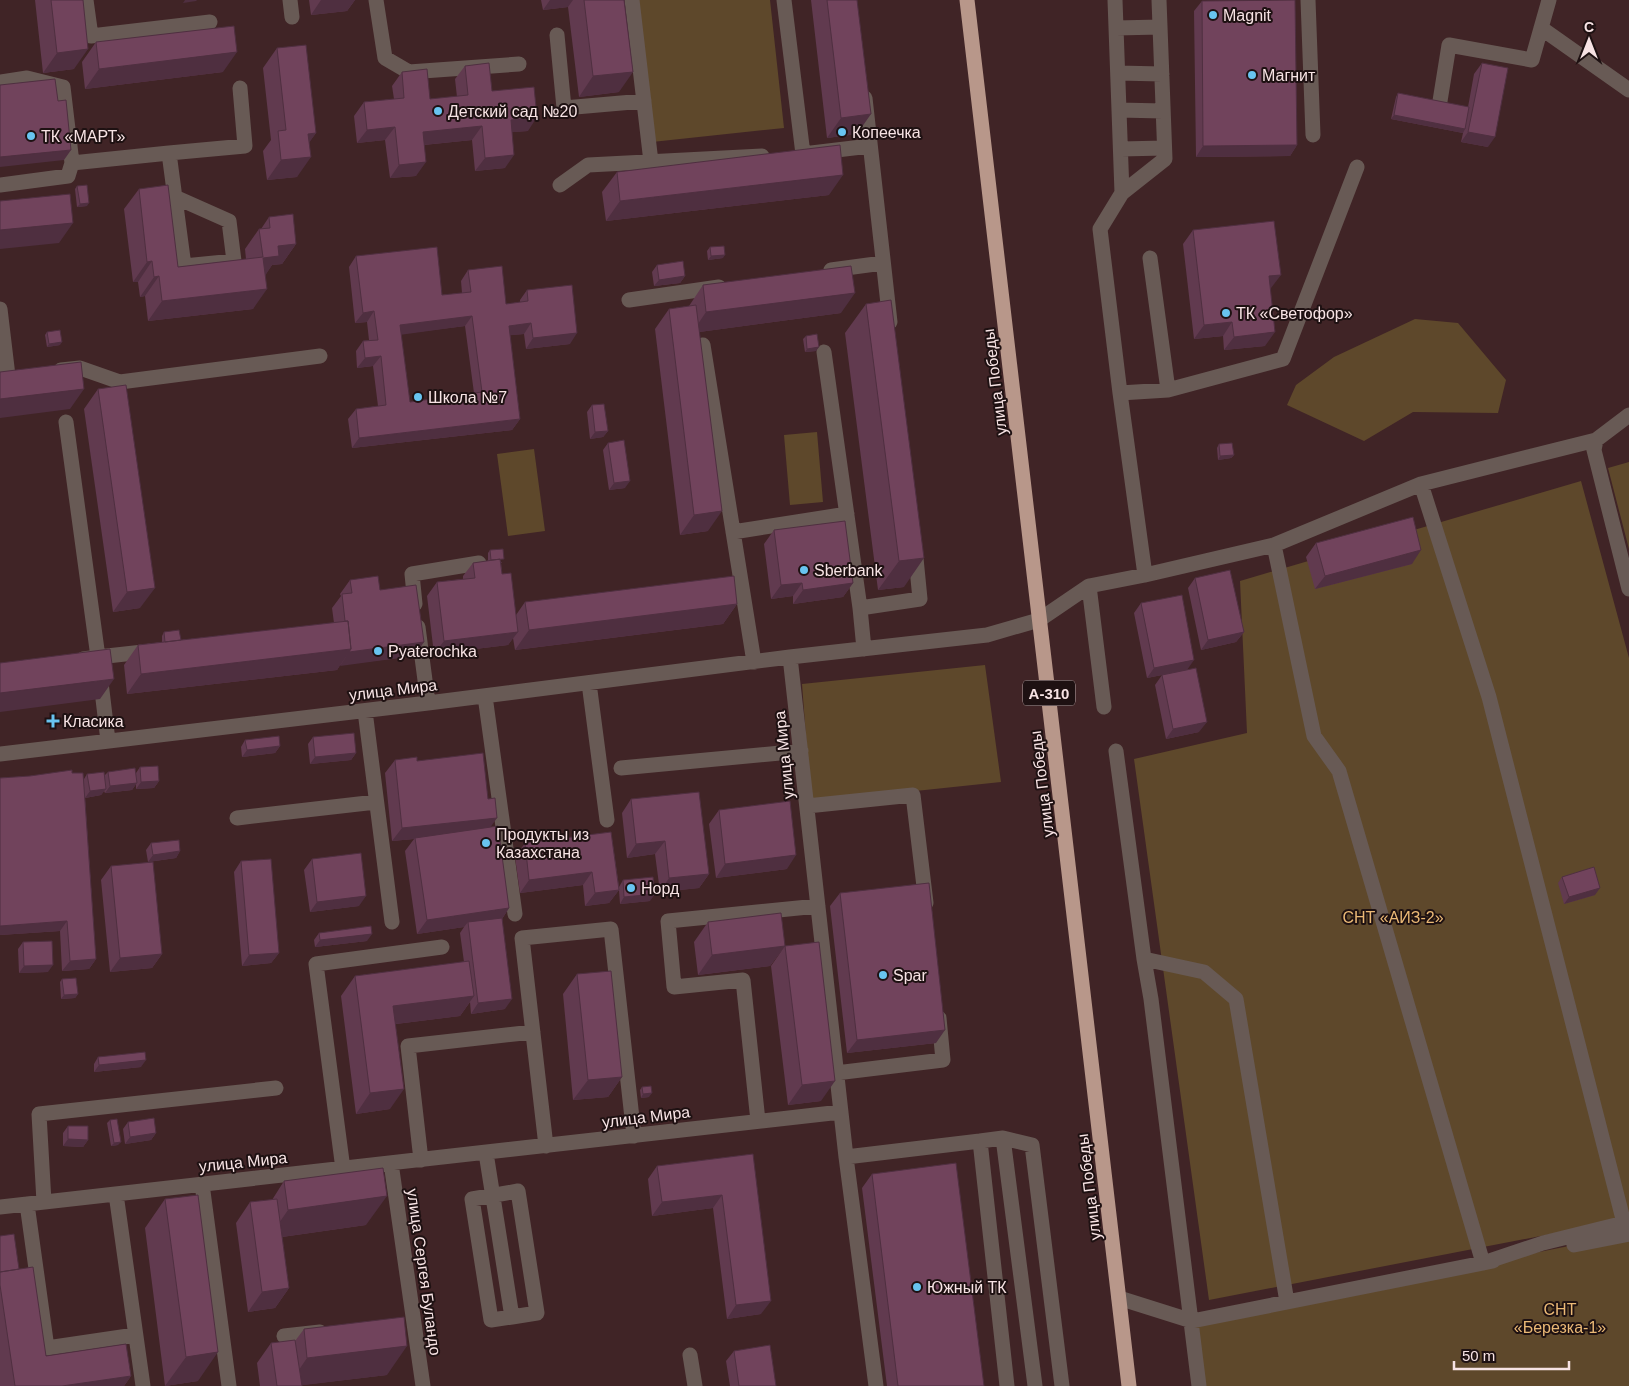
<svg xmlns="http://www.w3.org/2000/svg" width="1629" height="1386" font-family="Arial,sans-serif">
  <style>
    .green { fill: #5e482b }
    .lines { fill: none; stroke-linecap: round; stroke-linejoin: round }
    .minor { stroke: #685a55; stroke-width: 15 }
    .highway { stroke: #b8978a; stroke-width: 15 }
    .wall { fill: #613a4f; fill-rule: evenodd }
    .shaded-wall { fill: #4f2f40 }
    .building { fill: #71435c; stroke: #4f2f40; fill-rule: evenodd }
    .poi-dot { fill: #68c4f0; stroke: #1e1112; stroke-width: 2 }
    .labels { text-anchor: middle; dominant-baseline: central; stroke-width: 4; stroke-linejoin: round; paint-order: stroke }
    .shield { fill: #1e1112; stroke: #b6a4a5; stroke-width: 1 }
    .shield-label { font-size: 15px; font-weight: bold; fill: #f7e3e4 }
    .poi-label { font-size: 16px; fill: #f7e3e4; stroke: #1e1112; text-anchor: start }
    .street-label { font-size: 16px; fill: #f7e3e4; stroke: #1e1112 }
    .park-label { font-size: 16px; fill: #ebb976; stroke: #1e1112 }
  </style>
  <rect width="100%" height="100%" fill="#402426"/>
  <path class="green" d="M637 0H770L784 128 652 142Z
    M1415 319 1458 323 1506 380 1498 413 1413 412 1364 441 1287 405 1296 385 1334 357Z
    M817 432 823 502 790 505 784 435Z
    M534 449 545 531 508 536 497 454Z
    M1629 462V549L1608 468Z
    M1581 481 1629 658V1219L1209 1300 1134 759 1247 733 1240 581Z
    M985 665 1001 782 811 802 802 684Z
    M1629 1234V1386H1199L1192 1321Z"/>
  <g class="lines">
    <path class="minor" d="M86 0 91 36 210 22
      M290 0 292 17
      M376 0 385 58 409 72 519 64
      M632 0 651 162
      M784 0 803 154 870 146
      M1115 0 1122 193
      M1308 0 1313 135
      M1116 28 1160 27
      M1541 28 1629 90
      M557 35 564 108 644 101
      M1118 73 1162 74
      M0 82 27 78 63 87 72 163 169 153 184 266 234 261 229 221 175 197
      M865 98 890 322
      M1440 101 1449 45 1532 60 1549 0
      M1119 110 1163 111
      M1121 149 1164 148
      M169 153 245 146 240 88
      M0 185 68 176 72 163
      M560 185 588 165 762 156
      M831 270 883 263
      M629 300 719 287
      M0 309 8 376
      M703 345 754 662
      M824 352 860 608
      M61 370 80 368 120 382 320 356
      M1168 390 1283 359 1357 167
      M1120 393 1168 390 1150 258
      M66 422 98 657 83 659
      M1596 440 1594 450 1629 589
      M733 532 847 514
      M1274 545 1314 736 1339 771 1483 1263 1543 1243 1624 1223 1489 697 1421 484
      M1145 575 1120 393 1100 229 1122 193 1165 159 1159 0
      M1089 586 1104 707
      M415 604 412 574 479 563
      M418 627 428 703
      M864 649 860 608 920 599 915 548
      M790 657 846 1157 876 1386
      M589 683 607 820
      M485 696 515 914
      M365 711 392 922
      M108 741 98 657 152 651
      M1116 751 1144 959 1151 999 1199 1386
      M0 754 428 703 790 657 987 635 1039 620 1089 586 1145 575 1274 545 1421 484 1596 440 1629 415
      M621 768 801 751
      M807 806 913 795 926 903
      M237 818 376 802
      M1144 959 1204 972 1236 999 1287 1302
      M836 1073 943 1060 939 1018
      M758 1121 743 980 674 987 668 921 818 906
      M1003 1138 1035 1386
      M980 1141 1003 1138 1032 1145 1062 1386
      M546 1146 522 938 611 929 634 1136
      M486 1153 512 1317 537 1313 518 1191 472 1199 491 1320 512 1317
      M846 1157 980 1141 1007 1386
      M421 1160 408 1046 533 1032
      M391 1163 423 1386
      M343 1169 316 964 442 947
      M202 1184 229 1386
      M116 1194 143 1386
      M44 1202 39 1114 276 1088
      M27 1204 47 1348 135 1335
      M0 1207 841 1112
      M1574 1245 1629 1234
      M1119 1298 1192 1321 1493 1261
      M284 1336 320 1332
      M690 1355 695 1386"/>
    <path class="highway" d="M967 0 1129 1386"/>
  </g>
  <path class="wall" d="M35 0H83L74 69 43 73Z
    M309 0H355L347 11 311 15Z
    M541 0H624L619 92 579 97 568 7 543 10Z
    M811 0H857V134L827 138Z
    M1202 1 1297 145 1290 156 1196 157 1194 11Z
    M96 42 223 72 85 89 82 62Z
    M277 48 316 133 309 142 297 177 267 180 263 151 271 140 263 68Z
    M1482 63 1488 147 1461 142 1463 133 1391 119 1396 97 1398 93 1468 107 1474 74Z
    M465 66 492 91 528 131 512 132 505 168 475 171 472 140 424 145 416 176 390 178 385 140 357 143 354 116 364 102 394 99 392 86 402 72 430 99 457 97 455 79Z
    M617 172 829 195 606 221 602 192Z
    M77 186 87 206 77 207 75 189Z
    M139 189 178 267 246 259 245 249 259 229H261L269 217 296 244 282 264 272 265 265 275 253 309 148 321 145 296 140 297 138 282H133L124 209Z
    M1193 230 1271 288 1270 289 1265 346 1224 350 1223 336 1194 339 1183 244Z
    M710 247 723 258 708 260 707 251Z
    M356 256 442 295 462 293 461 281 468 270 506 304 520 302V300L527 290 570 344 526 349 524 334 510 335 520 419 512 430 352 448 348 419 356 409 378 406 373 366 357 368 356 351 363 341 369 340 367 322 355 323 349 267ZM465 326 474 393 410 402 401 334Z
    M657 265 685 276 680 283 654 286 652 272Z
    M703 285 841 313 699 332 708 531 680 535 655 329 669 309 689 306Z
    M866 304 904 587 878 590 845 333Z
    M47 332 60 345 47 347 45 335Z
    M806 336 816 351 805 352 803 339Z
    M98 389 140 608 113 612 84 409Z
    M592 405 608 431 603 437 590 439 587 412Z
    M608 443 625 488 609 490 603 450Z
    M1219 444 1234 455 1231 458 1218 460 1217 448Z
    M774 530 853 583 843 597 793 604V596L771 599 764 544Z
    M1316 543 1412 564 1315 589 1306 557Z
    M490 550 502 563H501L502 574 516 615 525 602 737 604 723 624 515 650 513 638 508 645 434 654 427 596 437 582 463 579V576L473 563 488 561V553Z
    M1195 578 1244 632 1236 642 1201 650 1188 588Z
    M350 580 380 590 424 642 414 656 340 665 337 670 127 694 124 665 138 645 162 642V636L164 632 181 640 334 623 332 608 341 596 340 594Z
    M1141 603 1187 670 1199 732 1166 739 1155 685 1162 675 1167 674 1147 678 1134 613Z
    M313 737 356 753 351 760 310 764 308 744Z
    M245 740 280 746 275 753 242 757 241 747Z
    M395 760 417 761 490 827 509 908 502 919 505 1009 471 1014 470 1002 460 1016 396 1024 390 1109 356 1114 341 996 355 976 464 962 460 933 464 927 417 934 405 851 414 839 392 841 385 773Z
    M140 767 159 781 154 788 136 789V784L132 790 105 793 104 791 101 795 85 798 96 959 89 969 62 971 60 931 0 935V778L72 773 84 779 87 774 104 776 108 772 136 773Z
    M631 799 709 874 699 888 660 892 655 854 627 858 622 813Z
    M719 810 787 869 716 878 709 824Z
    M611 832 619 887 623 880 650 901 620 904 619 890 609 903 585 906 583 885 520 893 515 857 525 843Z
    M151 843 180 851 176 858 148 862 146 850Z
    M312 859 359 906 310 912 304 870Z
    M241 861 279 953 271 963 242 966 234 872Z
    M111 866 162 954 152 968 110 972 101 880Z
    M1562 877 1595 895 1564 904 1558 883Z
    M840 893 936 1043 847 1053 830 906Z
    M708 922 785 946 770 966 698 975 694 942Z
    M319 933 367 941 315 947 314 940Z
    M23 942 48 972 19 973 18 949Z
    M785 946 821 1101 788 1105 771 966Z
    M577 974 622 1077 608 1097 573 1100 563 994Z
    M62 979 78 994 75 998 61 999 60 982Z
    M98 1057 141 1067 94 1072V1064Z
    M642 1087 649 1097 641 1098 640 1090Z
    M110 1120 118 1145 111 1146 107 1123Z
    M128 1122 156 1133 151 1140 125 1144 123 1129Z
    M68 1126 88 1140 83 1147 63 1146V1133Z
    M753 1154 761 1314 727 1319 713 1208 652 1216 648 1179 657 1166Z
    M872 1174 984 1386H887L862 1188Z
    M284 1181 366 1225 282 1237 289 1288 275 1308 248 1312 236 1223 250 1202 272 1200Z
    M165 1199 198 1381 165 1386 145 1228Z
    M0 1236 19 1269 46 1356 131 1376 124 1386H0Z
    M304 1329 387 1375 302 1385V1386H260L257 1363 271 1343 295 1341Z
    M734 1351 776 1386H730L726 1361Z"/>
  <path class="shaded-wall" d="M185 0H197L196 1 183 3Z
    M321 0H355L347 11 311 15Z
    M550 0H573L568 7 543 10Z
    M88 49 74 69 43 73 57 53Z
    M237 52 223 72 85 89 99 69Z
    M633 72 619 92 579 97 593 76Z
    M871 114 857 134 827 138 841 118Z
    M1394 115 1465 129 1463 133 1391 119Z
    M537 117 528 131 501 133 511 120Z
    M482 126 472 140 413 146 423 132Z
    M395 127 385 140 357 143 367 130Z
    M1468 132 1495 137 1488 147 1461 142Z
    M316 133 302 153 308 134Z
    M1297 145 1290 156 1196 157 1203 146Z
    M71 150 64 160 0 167V157Z
    M514 155 505 168 475 171 485 158Z
    M311 157 297 177 267 180 281 160Z
    M426 162 416 176 390 178 399 165Z
    M843 175 829 195 606 221 620 201Z
    M89 203 87 206 77 207 80 204Z
    M73 223 59 243 0 249V230Z
    M296 244 282 264 272 265 265 276 263 258 278 246Z
    M725 255 723 258 708 260 711 256Z
    M152 261 138 282H133L147 262Z
    M1281 275 1271 288 1259 290 1269 276Z
    M159 276 145 296 140 297 154 277Z
    M685 276 680 283 654 286 659 280Z
    M267 289 253 309 148 321 162 301Z
    M855 293 841 313 692 333 706 312Z
    M374 311 367 322 355 323 363 313Z
    M472 316 465 326 392 336 400 325Z
    M1232 322 1223 336 1194 339 1204 325Z
    M531 323 524 334 502 336 509 326Z
    M1275 332 1265 346 1224 350 1234 337Z
    M577 333 570 344 526 349 533 338Z
    M62 342 60 345 47 347 49 344Z
    M819 347 816 351 805 352 807 349Z
    M381 356 373 366 357 368 365 358Z
    M84 389 70 409 0 418V399Z
    M520 419 512 430 352 448 359 438Z
    M608 431 603 437 590 439 595 432Z
    M1234 455 1231 458 1218 460 1220 456Z
    M630 481 625 488 609 490 614 483Z
    M722 511 708 531 680 535 694 515Z
    M1421 550 1412 564 1315 589 1325 576Z
    M924 558 904 587 878 590 899 561Z
    M802 583 793 596 771 599 781 585Z
    M853 583 843 597 793 604 803 590Z
    M155 588 140 608 113 612 127 592Z
    M737 604 723 624 515 650 529 630Z
    M518 632 508 645 434 654 444 641Z
    M1244 632 1236 642 1201 650 1208 640Z
    M424 642 414 656 340 666 349 652Z
    M351 649 337 670 127 694 141 674Z
    M1194 660 1187 670 1147 678 1154 668Z
    M114 679 100 699 0 712V693Z
    M1207 722 1199 732 1166 739 1173 729Z
    M280 746 275 753 242 757 247 750Z
    M356 753 351 760 310 764 315 757Z
    M159 781 154 788 136 789 141 782Z
    M137 783 132 790 105 793 110 786Z
    M106 789 101 795 85 798 90 791Z
    M497 818 487 832 415 838 414 839 392 841 402 828Z
    M665 841 655 854 627 858 636 844Z
    M180 851 176 858 148 862 153 855Z
    M796 855 787 869 716 878 725 864Z
    M592 872 583 885 520 893 529 880Z
    M709 874 699 888 660 892 669 878Z
    M1600 888 1595 895 1564 904 1569 897Z
    M619 890 609 903 585 906 595 893Z
    M655 894 650 901 620 904 624 897Z
    M366 896 359 906 310 912 317 902Z
    M509 908 500 922H468L464 927 417 934 427 920Z
    M67 921 60 931 0 935V926Z
    M372 934 367 941 315 947 320 940Z
    M785 946 770 966 698 975 712 955Z
    M279 953 271 963 242 966 249 955Z
    M162 954 152 968 110 972 120 958Z
    M96 959 89 969 62 971 70 961Z
    M53 965 48 972 19 973 24 966Z
    M78 994 75 998 61 999 64 995Z
    M474 996 460 1016 379 1026 393 1006Z
    M512 999 505 1009 471 1014 478 1003Z
    M945 1030 936 1043 847 1053 857 1040Z
    M146 1060 141 1067 94 1072 99 1065Z
    M622 1077 608 1097 573 1100 588 1080Z
    M835 1081 821 1101 788 1105 802 1085Z
    M404 1089 390 1109 356 1114 370 1093Z
    M652 1093 649 1097 641 1098 643 1094Z
    M156 1133 151 1140 125 1144 130 1137Z
    M68 1139 88 1140 83 1147 63 1146Z
    M121 1142 118 1145 111 1146 114 1143Z
    M722 1195 713 1208 652 1216 662 1202Z
    M387 1196 366 1225 268 1239 288 1210Z
    M289 1288 275 1308 248 1312 262 1292Z
    M771 1301 761 1314 727 1319 736 1305Z
    M407 1346 387 1375 296 1386H288L307 1358Z
    M218 1352 198 1381 165 1386 186 1357Z
    M131 1376 124 1386H62Z"/>
  <path class="building" d="M51 0H83L88 49 57 53Z
    M584 0H624L633 72 593 76Z
    M827 0H857L871 114 841 118Z
    M1295 0 1297 145 1203 146 1202 1Z
    M234 26 237 52 99 69 96 42Z
    M306 45 316 133 308 134 311 157 281 160 278 131 286 130 277 48Z
    M489 63 492 91 534 87 537 117 511 120 514 155 485 158 482 126 423 132 426 162 399 165 395 127 367 130 364 102 404 98 402 72 427 69 430 99 468 95 465 66Z
    M1482 63 1508 68 1495 137 1468 132Z
    M55 79 58 101 66 100 71 150 0 157V85Z
    M1398 93 1469 107 1465 129 1394 115Z
    M840 145 843 175 620 201 617 172Z
    M87 185 89 203 80 204 77 186Z
    M168 185 178 267 263 257 259 229 270 228 269 217 293 214 296 244 278 246 279 256 263 258 267 289 162 301 159 276 154 277 152 261 147 262 139 189Z
    M70 194 73 223 0 230V201Z
    M1274 221 1281 275 1269 276 1275 332 1234 337 1232 322 1204 325 1193 230Z
    M724 246 725 255 711 256 710 247Z
    M437 247 442 295 471 292 468 270 502 266 506 304 528 301 527 290 572 285 577 333 533 338 531 323 509 326 520 419 359 438 356 409 386 405 381 356 365 358 363 341 378 340 374 311 363 313 356 256ZM472 316 482 392 410 402 400 325Z
    M683 261 685 276 659 280 657 265Z
    M851 266 855 293 706 312 703 285Z
    M891 300 924 558 899 561 866 304Z
    M696 305 722 511 694 515 669 309Z
    M60 330 62 342 49 344 47 332Z
    M817 334 819 347 807 349 806 336Z
    M81 362 84 389 0 399V372Z
    M126 385 155 588 127 592 98 389Z
    M604 404 608 431 595 432 592 405Z
    M624 440 630 481 614 483 608 443Z
    M1232 443 1234 455 1220 456 1219 444Z
    M1413 517 1421 550 1325 576 1316 543Z
    M845 521 853 583 803 590 802 583 781 585 774 530Z
    M503 549 504 559 491 560 490 550Z
    M500 559 502 574 511 573 518 632 444 641 437 582 475 578 473 563Z
    M1230 570 1244 632 1208 640 1195 578Z
    M378 576 380 590 416 585 424 642 349 652 351 649 348 621H345L342 594 352 593 350 580Z
    M734 576 737 604 529 630 525 602Z
    M1182 595 1194 660 1154 668 1141 603Z
    M348 621 351 649 141 674 138 645Z
    M179 630 181 640 165 642 164 632Z
    M110 649 114 679 0 693V663Z
    M1196 668 1207 722 1173 729 1162 675Z
    M354 733 356 753 315 757 313 737Z
    M279 736 280 746 247 750 245 740Z
    M483 753 488 799 495 798 497 818 402 828 395 760 417 757V761Z
    M158 766 159 781 141 782 140 767Z
    M135 768 137 783 110 786 108 772Z
    M72 770V773H83L96 959 70 961 67 921 0 926V778L30 776Z
    M104 772 106 789 90 791 87 774Z
    M699 792 709 874 669 878 665 841 636 844 631 799Z
    M790 801 796 855 725 864 719 810Z
    M498 826 509 908 427 920 415 838Z
    M611 832 619 890 595 893 592 872 529 880 525 843Z
    M179 840 180 851 153 855 151 843Z
    M361 853 366 896 317 902 312 859Z
    M271 859 279 953 249 955 241 861Z
    M153 862 162 954 120 958 111 866Z
    M1594 867 1600 888 1569 897 1562 877Z
    M653 877 655 894 624 897 623 880Z
    M929 883 945 1030 857 1040 840 893Z
    M781 913 785 946 712 955 708 922Z
    M502 918 512 999 478 1003 468 922Z
    M371 926 372 934 320 940 319 933Z
    M52 941 53 965 24 966 23 942Z
    M819 942 835 1081 802 1085 785 946Z
    M469 961 474 996 393 1006 404 1089 370 1093 355 976Z
    M611 971 622 1077 588 1080 577 974Z
    M76 978 78 994 64 995 62 979Z
    M145 1052 146 1060 99 1065 98 1057Z
    M651 1086 652 1093 643 1094 642 1087Z
    M154 1118 156 1133 130 1137 128 1122Z
    M117 1119 121 1142 114 1143 110 1120Z
    M68 1126H88V1140L68 1139Z
    M753 1154 771 1301 736 1305 722 1195 662 1202 657 1166Z
    M956 1163 984 1386H898L872 1174Z
    M383 1168 387 1196 288 1210 284 1181Z
    M198 1195 218 1352 186 1357 165 1199Z
    M277 1199 289 1288 262 1292 250 1202Z
    M14 1234 19 1269 0 1272V1236Z
    M33 1267 46 1356 126 1344 131 1376 62 1386H15L0 1285V1272Z
    M404 1317 407 1346 307 1358 304 1329Z
    M295 1340 302 1386H277L271 1343Z
    M770 1345 776 1386H739L734 1351Z"/>
  <g class="poi-dot">
    <circle cx="1213" cy="15" r="5"/>
    <circle cx="1252" cy="75" r="5"/>
    <circle cx="438" cy="111" r="5"/>
    <circle cx="842" cy="132" r="5"/>
    <circle cx="31" cy="136" r="5"/>
    <circle cx="1226" cy="313" r="5"/>
    <circle cx="418" cy="397" r="5"/>
    <circle cx="804" cy="570" r="5"/>
    <circle cx="378" cy="651" r="5"/>
    <path d="M50.5 713.5h5v5h5v5h-5v5h-5v-5h-5v-5h5z"/>
    <circle cx="486" cy="843" r="5"/>
    <circle cx="631" cy="888" r="5"/>
    <circle cx="883" cy="975" r="5"/>
    <circle cx="917" cy="1287" r="5"/>
  </g>
  <g class="labels">
    <rect class="shield" x="1023" y="680.5" width="52" height="25" rx="4"/>
    <g class="shield-label">
      <text x="1049" y="693">А-310</text>
    </g>
    <g class="poi-label">
      <text x="1223" y="15">Magnit</text>
      <text x="1262" y="75">Магнит</text>
      <text x="448" y="111">Детский сад №20</text>
      <text x="852" y="132">Копеечка</text>
      <text x="41" y="136">ТК «МАРТ»</text>
      <text x="1236" y="313">ТК «Светофор»</text>
      <text x="428" y="397">Школа №7</text>
      <text x="814" y="570">Sberbank</text>
      <text x="388" y="651">Pyaterochka</text>
      <text x="63" y="721">Класика</text>
      <text x="496" y="834">Продукты из<tspan x="496" dy="18">Казахстана</tspan></text>
      <text x="641" y="888">Норд</text>
      <text x="893" y="975">Spar</text>
      <text x="927" y="1287">Южный ТК</text>
    </g>
    <g class="street-label">
      <text transform="translate(995 382) rotate(-97)">улица Победы</text>
      <text transform="translate(393 690) rotate(-7)">улица Мира</text>
      <text transform="translate(784 755) rotate(-96)">улица Мира</text>
      <text transform="translate(1042 784) rotate(-97)">улица Победы</text>
      <text transform="translate(646 1117) rotate(-7)">улица Мира</text>
      <text transform="translate(243 1162) rotate(-6)">улица Мира</text>
      <text transform="translate(1089 1187) rotate(-97)">улица Победы</text>
      <text transform="translate(424 1272) rotate(82)">улица Сергея Буландо</text>
    </g>
    <g class="park-label">
      <text x="1393" y="917">СНТ «АИЗ-2»</text>
      <text x="1560" y="1309">СНТ<tspan x="1560" dy="18">«Березка-1»</tspan></text>
    </g>
  </g>
  <g transform="translate(1589 40)" stroke="#1e1112" stroke-width="4" paint-order="stroke">
  <path d="M0-4L9 19L0 12L-9 19Z" fill="#f7e3e4"/>
  <text y="-8" font-size="14" font-weight="bold" text-anchor="middle" fill="#f7e3e4">С</text>
  </g>
  <path d="M1454 1361v8h115v-8" fill="none" stroke="#f7e3e4" stroke-width="2.5"/>
  <text x="1462" y="1361" font-size="15" fill="#f7e3e4" stroke="#1e1112" stroke-width="4" paint-order="stroke">50 m</text>
</svg>
